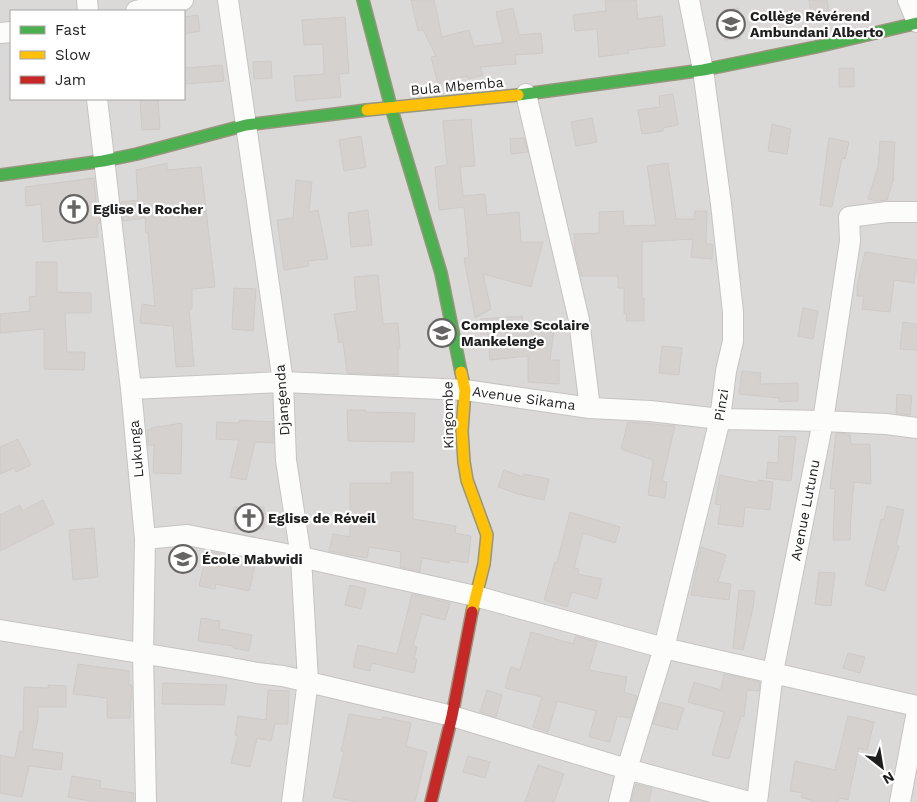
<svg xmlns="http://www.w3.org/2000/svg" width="917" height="802" font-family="'Work Sans',sans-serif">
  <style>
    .residential { fill: #dbd9d8; fill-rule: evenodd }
    .building { fill: #d4d1cf; stroke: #cfcac7 }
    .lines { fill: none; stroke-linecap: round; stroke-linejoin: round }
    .street-casing { stroke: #c5c4c2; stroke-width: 22 }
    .fast-casing { stroke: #97967d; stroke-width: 14 }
    .slow-casing { stroke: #97967d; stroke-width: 14 }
    .jam-casing { stroke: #97967d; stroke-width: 14 }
    .street { stroke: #fcfcfb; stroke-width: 20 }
    .fast { stroke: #4caf50; stroke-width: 11 }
    .slow { stroke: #ffc107; stroke-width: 11 }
    .jam { stroke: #c62828; stroke-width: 11 }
    .labels { text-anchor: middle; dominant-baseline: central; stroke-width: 4.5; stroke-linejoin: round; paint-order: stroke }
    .poi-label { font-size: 14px; font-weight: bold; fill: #1e1e1e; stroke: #fff; text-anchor: start }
    .street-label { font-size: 14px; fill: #1e1e1e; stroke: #fff }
  </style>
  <rect width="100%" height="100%" fill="#ece9e6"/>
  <path class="residential" d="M0 0H917V802H0ZM11 11H184V99H11Z"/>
  <path class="building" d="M411 0H434L442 37 469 30 474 46 503 43 496 12 513 8 519 35 541 33 543 53 515 55 516 64 480 67 483 75 468 79 467 76 438 84 431 57 436 56 423 30 418 31Z
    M605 0H636L638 19 662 16 665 46 628 50 629 53 599 57 597 29 575 31 573 15 606 11Z
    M809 0H827L830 19 812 21Z
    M738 8 740 39 725 40 723 10Z
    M198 15 200 31 184 34V17Z
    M345 17 349 73 339 74 341 97 296 101 294 76 324 74 323 44 304 45 302 20Z
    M271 61 272 78 254 79 253 62Z
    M222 65 224 81 184 84V68Z
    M839 68H854V87H839Z
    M673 94 678 125 663 128V131L642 134 638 110 660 107 659 96Z
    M158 99 160 129 142 130 140 100Z
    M592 118 597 142 576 146 571 122Z
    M471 119 475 166 460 167 463 196 485 194 487 215 519 212 521 242H543L531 287 483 274 491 309 475 318 464 258H469L464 207 439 210 435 167 447 165 443 121Z
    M772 124 791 129 787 154 768 151Z
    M361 136 366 167 344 171 339 140Z
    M524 138 528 152 511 154 510 139Z
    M829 138 849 142 845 159 842 158 832 207 820 205Z
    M880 141 895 142 893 178H894L887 200 876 201 868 199 878 167Z
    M167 163V170L201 167 204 192 215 287 192 289V309H189L194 366 176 367 173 326 140 323 142 304 155 306 148 233H146L145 218 123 221 121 202 138 200 136 170Z
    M668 163 676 219H694L695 211H707L706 244H713L712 259 691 257 693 239 642 242V298H644V321H626L627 314H624V288H618V276H581L575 250 574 234 599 233V212L623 211 624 226 656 225 647 166Z
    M94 178 96 204H97L100 223 97 224 98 237 43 242 41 204 26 206 25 187Z
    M296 180 312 182 309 212 318 210 328 259 308 261 309 266 284 270 277 220 293 218Z
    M368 210 372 245 351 247 348 213Z
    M865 252 917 260 914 283 894 280 890 312 862 309 864 296H857V286Z
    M36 262H57V292L91 293V313H65L67 352H85L84 370 44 369V329L0 333V314L30 311 29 297 36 296Z
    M378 275 383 324 398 323 400 348H398V375L347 373 343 342 339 343 334 314 357 311 354 277Z
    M234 288 256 289 253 331 232 329Z
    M803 308 818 311 813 339 798 336Z
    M522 316 523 325 554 330 550 360H559V384L528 382V356L490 360 488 334H481L480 319Z
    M903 322 917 324V350L900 349Z
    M662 346 682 348 679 375 659 373Z
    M742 371 761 373 760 384 798 383V401L779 402V398L739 394Z
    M897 394 912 396 910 415 896 413Z
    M347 410H366V412L415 413 414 442 348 441Z
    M239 420 273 422V443L255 442 246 480 230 477 239 440 216 439 217 422 239 423Z
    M628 422 675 426 662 481 667 482 665 498 648 495 653 460 621 449Z
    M182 423 181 474 153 473 154 445H148L147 430H151V428Z
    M836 433 850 434 851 444H870L871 484 854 482 851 515 850 540H833L835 489 830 488Z
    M779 436 796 437 791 481 766 478 768 462 778 463Z
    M18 439 31 465 16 472 14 468 0 474V447Z
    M504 470 523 477 524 474 549 479 544 500 518 494 498 487Z
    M391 472H413V519L456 526 455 533 471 536 468 563 450 560 449 563 422 558 420 572 400 567 401 552 369 547 367 558 329 551 333 534 350 537V483H391Z
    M720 475 758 483V480L773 482 770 510 745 507 743 527 718 524 721 505 715 504Z
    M43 500 54 524 0 551V515L20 505 22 511Z
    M887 506 904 510 896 545 899 546 885 591 865 585 881 519 884 520Z
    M234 507H264V529H234Z
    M570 512 620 527 615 543 583 533 574 568 579 569 578 574 602 579 597 599 572 592 567 607 544 600 555 562 557 563Z
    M94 528 98 577 73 580 69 530Z
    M701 547 726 555 718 582 731 584 729 600 691 595Z
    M207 551 228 555 227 558 255 565 249 591 216 584 215 589 199 586Z
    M819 572 835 573 831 606 815 604Z
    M350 585 366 589 361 609 345 605Z
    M739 590 755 591 753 608 743 650 733 648Z
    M412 594 450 603 445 620 422 614 413 646 417 647 414 659H417L414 673 372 663 370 671 353 667 358 645 397 654Z
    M201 618 220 621 219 629 252 635 249 651 233 648V646L198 641Z
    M531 632 573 644 576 636 597 642 589 670 627 677 624 692 637 696 630 718 617 716 610 742 589 737 596 711 557 701 548 732 533 727 542 697 505 688 511 667 520 670Z
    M848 653 865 657 860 673 843 668Z
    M78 664 129 671V685H132L130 718H107V698L73 694Z
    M724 674 760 682 759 691 747 690 744 717 741 716 729 759 712 755 724 712 688 702 694 682 721 690Z
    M163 683 227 685 224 705 162 704Z
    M48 685 66 686V707H38V719L32 749 63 753 61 770 29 766 22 797 0 793V755L15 758 20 731 23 732 24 687 48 688Z
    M268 690 289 691 288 724H275L271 741 257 738 250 767 231 763 238 736 235 735 238 716 266 720Z
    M487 690 502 695 496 717 480 712Z
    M660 702 684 708 677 730 653 724Z
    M349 714 382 720 383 717 411 723 406 746 427 752 415 802H356L333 797 344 752 341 751Z
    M848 716 874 722 867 750 859 748 848 800 839 798 838 802H816L801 797 803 793 790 791 795 761 835 770Z
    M468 756 490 762 485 778 463 772Z
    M538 765 564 774 554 802H525Z
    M72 776 101 781 100 788 134 793 133 802H95L68 797Z
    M636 784 652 788 649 802H631Z"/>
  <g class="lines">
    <defs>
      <path id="street" d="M87 0 88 11
        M228 0 283 382 286 460 301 557 308 681 292 802
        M908 0 917 22
        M136 11 183 0
        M0 33 11 32
        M526 94 579 320 590 408
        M97 99 131 389 145 539 143 654 146 802
        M131 389 283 382 465 390 590 408 650 411 720 419 823 421 886 424 917 428
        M145 539 187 535 301 557 475 596 664 648 917 706
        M0 630 226 667 257 673 283 676 452 716 627 769 749 802
        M619 802 627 769 664 648 720 419 726 371 733 341V312L721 204 703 70 689 0
        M757 802 773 672 823 421 850 241 849 217 887 212H917
        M900 802 917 711"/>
      <path id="fast" d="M363 0 391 107 441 273 461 372
        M518 95 703 70 816 47 917 23
        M0 175 103 161 137 154 246 125 367 110"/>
      <path id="slow" d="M367 110 518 95
        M461 372 465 390 462 431 464 462 467 480 487 535 484 564 472 612"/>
      <path id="jam" d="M431 802 452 716 472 612"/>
    </defs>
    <use href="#street" class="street-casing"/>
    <use href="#fast" class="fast-casing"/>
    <use href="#slow" class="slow-casing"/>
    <use href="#jam" class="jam-casing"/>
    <use href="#street" class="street"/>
    <use href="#fast" class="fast"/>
    <use href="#slow" class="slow"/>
    <use href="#jam" class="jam"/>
  </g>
  <defs>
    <symbol id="school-ring" viewBox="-11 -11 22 22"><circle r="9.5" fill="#fff" stroke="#666564" stroke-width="1.5"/><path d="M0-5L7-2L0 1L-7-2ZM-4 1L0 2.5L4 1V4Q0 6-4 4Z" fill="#666564"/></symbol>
    <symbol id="church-ring" viewBox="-11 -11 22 22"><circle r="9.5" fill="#fff" stroke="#666564" stroke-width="1.5"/><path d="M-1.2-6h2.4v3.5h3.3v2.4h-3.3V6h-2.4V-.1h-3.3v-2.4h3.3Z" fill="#666564"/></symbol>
  </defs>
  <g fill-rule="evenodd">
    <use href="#school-ring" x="715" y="8" width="32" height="32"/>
    <use href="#church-ring" x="58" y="193" width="32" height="32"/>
    <use href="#school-ring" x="426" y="317" width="32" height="32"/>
    <use href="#church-ring" x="233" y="502" width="32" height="32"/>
    <use href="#school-ring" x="167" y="543" width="32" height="32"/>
  </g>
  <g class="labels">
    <g class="poi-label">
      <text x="750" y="16">Collège Révérend<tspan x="750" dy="16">Ambundani Alberto</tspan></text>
      <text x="93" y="209">Eglise le Rocher</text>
      <text x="461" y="325">Complexe Scolaire<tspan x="461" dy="16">Mankelenge</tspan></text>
      <text x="268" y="518">Eglise de Réveil</text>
      <text x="202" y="559">École Mabwidi</text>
    </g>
    <g class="street-label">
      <text transform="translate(457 86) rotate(-5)">Bula Mbemba</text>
      <text transform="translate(524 398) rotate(8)">Avenue Sikama</text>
      <text transform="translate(282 400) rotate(-94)">Djangenda</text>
      <text transform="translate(721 405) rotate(-81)">Pinzi</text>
      <text transform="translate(448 415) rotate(-91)">Kingombe</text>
      <text transform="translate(136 449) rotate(-95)">Lukunga</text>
      <text transform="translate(805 510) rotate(-79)">Avenue Lutunu</text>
    </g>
  </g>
  <rect x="10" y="10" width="175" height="90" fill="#ffffff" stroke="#a5a5a5"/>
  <rect x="20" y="26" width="25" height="8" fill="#4caf50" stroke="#a5a5a5"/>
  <text x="55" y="35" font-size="15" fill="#1e1e1e">Fast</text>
  <rect x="20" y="51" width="25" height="8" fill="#ffc107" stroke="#a5a5a5"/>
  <text x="55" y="60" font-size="15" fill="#1e1e1e">Slow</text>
  <rect x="20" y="76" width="25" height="8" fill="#c62828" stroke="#a5a5a5"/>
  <text x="55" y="85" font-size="15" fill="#1e1e1e">Jam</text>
  <g transform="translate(882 767) rotate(149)" stroke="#ffffff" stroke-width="4" paint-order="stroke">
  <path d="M0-4L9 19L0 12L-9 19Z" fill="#1e1e1e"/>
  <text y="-8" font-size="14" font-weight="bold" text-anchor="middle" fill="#1e1e1e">N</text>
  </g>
</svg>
